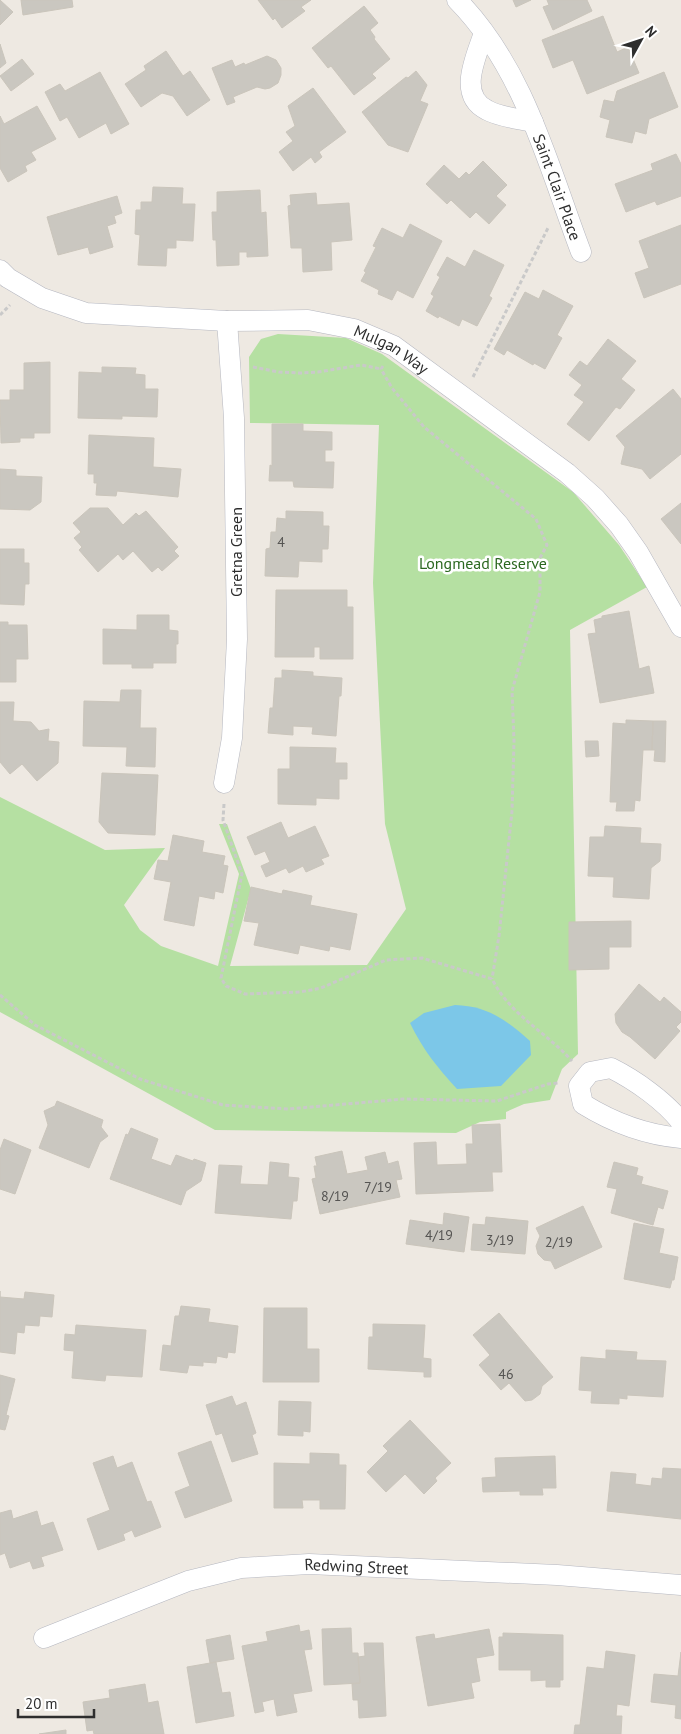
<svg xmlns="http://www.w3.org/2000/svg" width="681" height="1734" font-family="'PT Sans',sans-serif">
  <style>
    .green { fill: #b5e0a2 }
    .water { fill: #7cc7e8 }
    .building { fill: #cac7c0; stroke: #cac5bb }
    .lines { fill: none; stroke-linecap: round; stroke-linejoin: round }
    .street-casing { stroke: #b5b7c0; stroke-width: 21 }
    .path { stroke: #c9c9c9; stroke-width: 3; stroke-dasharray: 4 2.5; stroke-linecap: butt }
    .street { stroke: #fff; stroke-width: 20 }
    .labels { text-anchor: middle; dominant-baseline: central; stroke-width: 5; stroke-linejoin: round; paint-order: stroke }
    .number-label { font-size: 14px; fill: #555452 }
    .street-label { font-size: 16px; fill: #2e2e2e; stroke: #fff }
    .park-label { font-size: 16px; fill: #2c6820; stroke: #fff }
  </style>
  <rect width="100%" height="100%" fill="#eee9e2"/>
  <path class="green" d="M278 334 346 338 382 354 573 492 619 545 647 587 570 630 578 1054 562 1069 550 1100 524 1104 506 1112V1119L480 1122 456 1133 215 1130 0 1012V797L105 850 165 848 124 905 140 930 161 946 218 966 239 874 219 824H227L251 889 230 966 367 965 406 909 385 824 373 583 379 425 250 423 249 357 261 339Z"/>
  <path class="water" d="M455 1005C488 1006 506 1020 530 1041L531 1055 501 1086 457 1089C437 1067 423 1050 410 1023L424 1013Z"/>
  <path class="building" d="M0 0 13 12 0 25Z
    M21 0H72L73 7 23 15Z
    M258 0H311L301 7 305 11 282 28 275 18 273 20Z
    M513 0H531L516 7Z
    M547 0H587L592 11 553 30 543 7 549 5Z
    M364 6 378 23 370 30 375 37 374 39 390 59 372 74 376 78 354 95 331 66 328 68 312 48Z
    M603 16 617 52 628 47 639 73 587 94 573 60 553 68 542 40Z
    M0 44 6 63 0 68Z
    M166 51 183 76 190 71 210 100 187 116 173 96 162 93 141 107 125 84 146 70 144 66Z
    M267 56 276 60 281 68V75L278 83 270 88 265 89 257 87 233 97 235 102 227 105 212 68 232 60 235 67 244 63 245 65Z
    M22 59 34 74 11 91 0 76Z
    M416 71 427 85 420 101 428 104 408 152 388 145 362 112 406 77 408 78Z
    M100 72 129 124 111 134 106 123 79 138 67 117 60 121 45 92 60 84 65 91Z
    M664 72 678 107 649 119 646 134 635 131 632 143 606 137 610 120 600 117 604 100 614 102 617 91Z
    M313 88 346 132 319 152 322 157 315 163 311 157 293 171 279 152 293 141 286 132 295 126 288 106Z
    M37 106 56 139 31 152 36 160 25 166 27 171 8 182 0 168V116L4 124Z
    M676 154 681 164V196L657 205 655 201 626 212 615 184 653 170 651 164Z
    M483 161 507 185 496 196 506 205 489 224 476 212 470 218 451 200 447 204 426 184 444 165 459 179 466 172 469 175Z
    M153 187 183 188 182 204H195L193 241 176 240V248H167L166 266 138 265 140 235 135 234 136 210H141V202H152Z
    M260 190 261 213 266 212 268 256 247 257V252H239V265L217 266 216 240H213L212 212H217V192Z
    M316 193 317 205 349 203 352 240 331 242 332 270 303 272 302 248H291L288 206 291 205 290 195Z
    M117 196 122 213 114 216 116 223 107 226 113 247 90 254 88 247 58 255 47 217Z
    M410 224 442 241 413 298 397 290 392 300 378 294 379 290 361 281 366 272 364 271 376 247 373 246 382 228 403 238Z
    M681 225V284L644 298 635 273 649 268 639 241Z
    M474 250 504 265 489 296 492 298 477 326 462 319 459 326 439 316 438 318 426 311 434 296 431 294 440 277 437 275 447 257 465 267Z
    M543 290 573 306 557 335 562 338 545 369 534 363 533 365 507 350 504 355 494 349 525 292 539 299Z
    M608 339 636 361 621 379 635 390 620 409 616 407 589 441 567 424 584 402 574 395 582 385 569 375 580 361 587 366Z
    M50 362V433H34V438H20V442L1 443 0 400H10V390H24V363Z
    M102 367 136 368 135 374 145 375V389H158L157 417 122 416V419L78 418 79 372 102 373Z
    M673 389 681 399V454L650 479 642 469 621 464 625 447 616 436Z
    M272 424H303V431L332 432V450H325V462H334L333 488 294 487 293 481H269L270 465 272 466Z
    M89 435 154 438 153 467 181 469 178 497 117 491 116 496 96 495 97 483H94V474H88Z
    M0 469 16 470V476L42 477 41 502 30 510 0 509Z
    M681 503V544L661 519Z
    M90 508H108L123 525 136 513 139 516 146 511 178 547 174 551 179 556 162 571 158 567 152 572 133 551 123 560 118 554 98 572 79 550 82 547 74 538 81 532 73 523Z
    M286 511 323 512V526H329L328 549H322V562L299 561 298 577 265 576 266 549 270 548 271 532H276L277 518 286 519Z
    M0 549H24V563H29V584H25L24 605 0 604Z
    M276 590H347V607H353V659H320V647H314V657H275Z
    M629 611 639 669 649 666 654 693 600 703 588 634 596 633 594 620 602 618V616Z
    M137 615H169V630L178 631V644H176V663H153V668H132V664H103V629L137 630Z
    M0 622H8V625H27L28 659H16V682H0Z
    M282 670 313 672V676L342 678 341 696H339L336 736 312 734 313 727 293 726V735L268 733 270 708H273L275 678H282Z
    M121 690H141L140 728H156L155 767 126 766 127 747 83 746 84 701 120 702Z
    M0 702H14L13 721 31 722 39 731 49 729 48 741 59 742 58 763 37 781 22 764 10 774 0 762Z
    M626 720 653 721 652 750H643L640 801 635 800 634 811H616L617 802H610L613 723 626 724Z
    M653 721H666L665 762 654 761 655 750H652Z
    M585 741H598L599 756 586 757Z
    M290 747 336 748 335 763H347V779H339V799L316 798V805L278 804V769H290Z
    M102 773 158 775 155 835 108 833 99 822Z
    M281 822 288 838 315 826 329 856 321 859 324 864 306 872 303 866 289 873 286 868 266 877 261 866 270 862 265 851 255 855 247 837Z
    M605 826 641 828 640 843 661 844 660 861 651 868 649 899 613 897 614 877 588 876 590 837H604Z
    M173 835 204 841 202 852 225 856 223 865 228 866 223 893 215 891 214 899 199 896 194 926 164 920 171 882 154 879 158 860 168 861Z
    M251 887 282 894 283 890 312 896 310 905 357 914 350 950 330 946 329 951 300 945 298 954 254 945 259 923 244 921Z
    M631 921V947H609V969L569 970V922Z
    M639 984 660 1002 664 997 681 1012V1022L676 1027 680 1031 655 1059 630 1037 622 1032 616 1023 615 1014Z
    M57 1101 103 1120 101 1127 108 1136 100 1142 89 1168 39 1148 48 1125 44 1111 55 1106Z
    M500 1124 502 1172H492L493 1191 416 1194 414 1143 436 1142 437 1165 467 1164 466 1144H473L472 1125Z
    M131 1128 158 1139 151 1159 171 1166 176 1155 193 1161 194 1159 206 1163 201 1181 186 1191 181 1205 110 1179 126 1134 128 1135Z
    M4 1139 31 1150 15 1194 0 1189V1150Z
    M342 1151 347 1174 368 1170 365 1157 385 1152 388 1164 398 1161 402 1179 396 1180 400 1197 320 1214 312 1179 316 1178 314 1166H317L315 1157Z
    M270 1162 289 1164 288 1177 299 1178 297 1201H293L291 1219 215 1213 219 1165 242 1166 240 1184 268 1185Z
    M614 1162 638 1168 636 1175 643 1177 641 1184 668 1191 663 1209 658 1207 653 1225 611 1213 617 1189 607 1187Z
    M583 1206 602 1247 555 1269 551 1261 544 1260 538 1254 536 1246 540 1236 536 1228Z
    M444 1213 469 1217 464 1252 406 1244 410 1220 443 1225Z
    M486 1217 528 1221 525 1254 471 1250 473 1224 485 1225Z
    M634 1223 664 1229 659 1253 678 1257 674 1280H672L670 1288 624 1279Z
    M0 1291V1297L24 1299 25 1292 54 1295 52 1317 40 1316 39 1326 25 1325 24 1333 17 1332 15 1354 0 1352Z
    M181 1306 210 1309 208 1322 238 1326 235 1353 228 1352 227 1358 217 1356 216 1363 203 1362V1366L189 1365 187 1373 160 1370 163 1345 171 1346 175 1316H179Z
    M264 1308H307V1349H319V1382H263Z
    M499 1313 553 1377 542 1386 540 1394 532 1400 525 1401 509 1383 501 1390 479 1365 490 1355 473 1335Z
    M373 1324 425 1325 423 1358 431 1359V1377H424V1372L368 1369 369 1337H373Z
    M76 1325 146 1330 142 1377 106 1375 105 1381 72 1378 74 1351 64 1350 65 1334 75 1335Z
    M606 1350 637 1352 636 1360 666 1361 663 1397 627 1395V1399L619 1398V1404L591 1403 592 1391 579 1390 581 1357 606 1359Z
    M0 1375 15 1379 6 1415 9 1416 5 1430 0 1429Z
    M232 1396 236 1406 246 1402 256 1433 252 1435 258 1454 232 1462 222 1433 216 1435 206 1405Z
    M279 1401 311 1402 310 1432 303 1431V1436L278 1435Z
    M410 1420 451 1463 435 1478 437 1481 424 1494 405 1474 386 1492 367 1472 388 1451 383 1446Z
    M211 1441 232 1501 185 1518 175 1492 190 1486 178 1453Z
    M310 1453 339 1454V1465H346L345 1509H320V1500H302L303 1508H274V1463L310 1464Z
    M113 1456 117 1468 132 1462 147 1502 151 1501 161 1527 135 1537 132 1530 123 1534 125 1540 98 1550 87 1519 110 1510 93 1463Z
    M555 1456 556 1488H542L543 1495H520V1491L483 1492 482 1478 496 1477 495 1458Z
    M663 1468 681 1469V1519L607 1511 611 1472 636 1474 635 1484 651 1486 652 1478 662 1479Z
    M11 1510 13 1519 37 1511 41 1526 53 1522 63 1550 41 1557 44 1566 33 1569 30 1561 10 1568 5 1553 0 1555V1513Z
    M299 1625 300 1632 309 1630 312 1649 304 1650 312 1691 293 1694 297 1712 277 1716 274 1699 262 1702 264 1711 255 1713 242 1646 268 1641 266 1632Z
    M351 1628 352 1653H358L360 1683 324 1685 322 1629Z
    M489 1629 494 1655 476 1658 480 1681 471 1683 474 1698 428 1706 416 1637 434 1634 435 1639Z
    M503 1633 563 1635V1680H560V1687H546V1680L531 1681V1670H499V1637H503Z
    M230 1635 234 1659 210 1663 206 1640Z
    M364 1643H383L386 1716 359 1718 358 1700H353L352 1684 360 1683 358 1657 365 1656Z
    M606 1651 635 1655 629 1706 617 1704 616 1716H622L621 1734H574L575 1725H580L587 1667 604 1669Z
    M681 1652V1719L675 1718 676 1705 651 1702 654 1674 678 1676Z
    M216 1662 222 1693 230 1692 234 1716 196 1723 187 1667Z
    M145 1684 148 1703 158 1701 164 1734H94L93 1730 87 1731 83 1702 110 1698 109 1690Z
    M66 1730V1734H39Z"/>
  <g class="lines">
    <defs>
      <g id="street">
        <path id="s1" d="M457 0C524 68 548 165 581 252"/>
        <path d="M484 33C476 57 457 95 487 110 499 117 520 119 533 122"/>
        <path id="s2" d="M0 270 8 278 42 298 86 313 227 321 308 320 354 329 394 346 567 473 595 498 619 525 638 552 681 627"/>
        <path d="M224 783 232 738 237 639 234 418 227 321"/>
        <path d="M681 1122C665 1101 635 1080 611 1068L590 1072 579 1086 583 1104C612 1122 647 1135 681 1138"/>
        <path id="s3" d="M44 1638 188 1581 241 1568 309 1564 557 1575 681 1585"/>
      </g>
    </defs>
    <use href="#street" class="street-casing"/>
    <path class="path" d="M0 315 10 305
      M383 366 381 369 392 388 424 427 536 519 547 545 540 558V592L512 691 514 741 512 811 499 936 492 979
      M253 367 279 372 300 373 318 372 361 365 381 369
      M473 377 548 228
      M224 804 223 820 242 874 221 978 226 986 245 994 300 992 321 988 386 960 422 958 492 979C511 1016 545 1031 572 1061
      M0 995 35 1025 140 1079 223 1105 288 1109 404 1099 497 1101 548 1084 558 1083"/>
    <use href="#street" class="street"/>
  </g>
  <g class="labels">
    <g class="number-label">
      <text x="281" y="542">4</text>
      <text x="378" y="1187">7/19</text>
      <text x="335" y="1196">8/19</text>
      <text x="439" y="1235">4/19</text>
      <text x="500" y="1240">3/19</text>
      <text x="559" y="1242">2/19</text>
      <text x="506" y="1374">46</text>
    </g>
    <g class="street-label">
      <text stroke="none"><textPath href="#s1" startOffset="214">Saint Clair Place</textPath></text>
      <text stroke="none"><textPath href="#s2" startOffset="409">Mulgan Way</textPath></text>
      <text transform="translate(236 552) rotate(-90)">Gretna Green</text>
      <text stroke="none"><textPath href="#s3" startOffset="325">Redwing Street</textPath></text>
    </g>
    <g class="park-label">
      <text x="483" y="563">Longmead Reserve</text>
    </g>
  </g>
  <g transform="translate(641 40) rotate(50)" stroke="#ffffff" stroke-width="4" paint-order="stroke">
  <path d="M0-4L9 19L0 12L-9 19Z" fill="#2e2e2e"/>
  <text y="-8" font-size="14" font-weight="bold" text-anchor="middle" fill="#2e2e2e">N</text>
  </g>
  <path d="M18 1709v8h76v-8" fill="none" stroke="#2e2e2e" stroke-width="2.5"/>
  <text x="25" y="1709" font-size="15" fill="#2e2e2e" stroke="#ffffff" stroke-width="4" paint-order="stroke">20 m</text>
</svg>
